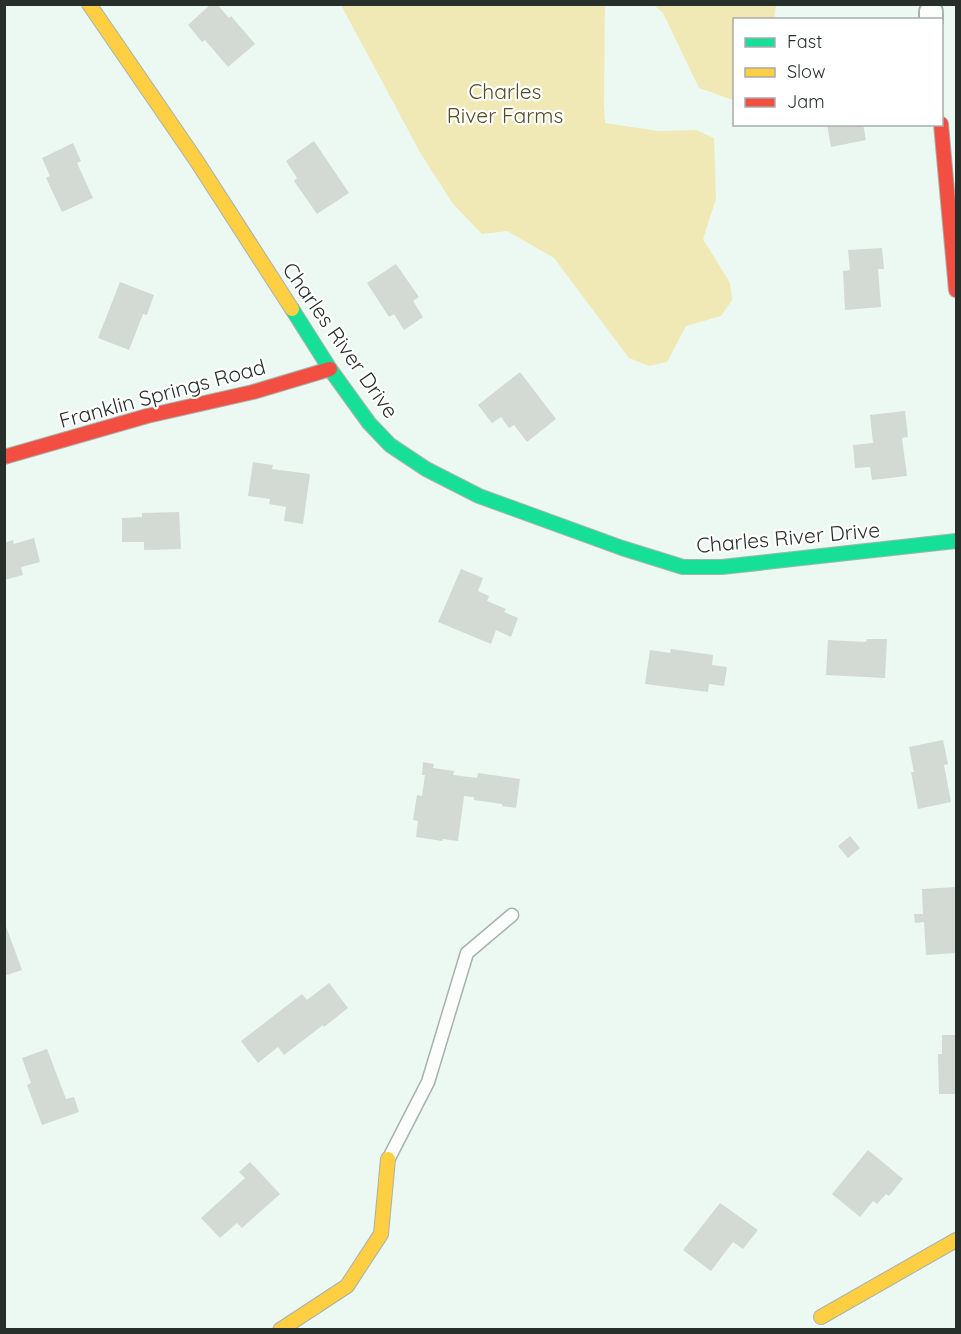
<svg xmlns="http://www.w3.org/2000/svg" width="961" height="1334" font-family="Quicksand,sans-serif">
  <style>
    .green { fill: #f0e9b6 }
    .building { fill: #d2dad3 }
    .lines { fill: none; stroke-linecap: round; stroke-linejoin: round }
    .lane-casing { stroke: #a8b2ad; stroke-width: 15 }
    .street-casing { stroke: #a8b2ad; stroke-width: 26 }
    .fast-casing { stroke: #a8b2ad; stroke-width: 16 }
    .slow-casing { stroke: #a8b2ad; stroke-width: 16 }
    .jam-casing { stroke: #a8b2ad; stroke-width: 16 }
    .lane { stroke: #fcfefd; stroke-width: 12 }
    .street { stroke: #fcfefd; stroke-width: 22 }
    .fast { stroke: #16e098; stroke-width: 14 }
    .slow { stroke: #ffcf43; stroke-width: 14 }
    .jam { stroke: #f24e42; stroke-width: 14 }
    .labels { text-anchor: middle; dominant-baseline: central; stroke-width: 4.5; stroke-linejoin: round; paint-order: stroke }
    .park-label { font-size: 21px; fill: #564b23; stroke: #fff }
    .street-label { font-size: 21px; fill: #272f2b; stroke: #fff }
  </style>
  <rect width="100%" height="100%" fill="#ecf8f2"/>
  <path class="green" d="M341 5H605L604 105 605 123 658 131 696 130 714 138 716 199 703 239 730 283 732 300 721 316 686 326 667 362 649 366 629 358 554 258 507 231 482 234 453 204 421 154Z
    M654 5H776L774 19 734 20V99L733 100 699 88 663 13Z"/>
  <path class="building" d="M211 4H217L229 18 231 16 255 44 228 67 205 40 202 42 188 25Z
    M827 124H863L866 140 831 147Z
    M314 141 349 193 317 214 294 181 297 178 286 161Z
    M73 143 81 161 77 163 93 198 62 212 46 178 50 176 42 158Z
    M882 248 884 269H878L881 307 845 310 843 271 850 270 848 250Z
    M396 264 419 297 413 301 423 317 404 330 394 314 389 317 367 283Z
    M120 282 154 295 147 315 143 314 129 350 98 338Z
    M520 372 556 419 527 442 514 425 509 428 501 417 492 423 478 405Z
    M905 411 908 437 902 438 907 476 872 480 870 467 855 468 853 445 873 443 870 415Z
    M253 462 273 465 272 469 310 474 303 524 284 521 286 507 269 504 270 499 248 496Z
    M179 512 181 549 144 550V542H122V518L142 517V513Z
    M34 538 40 562 21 567 23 575 4 580V543L13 540 14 544Z
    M461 569 483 578 478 591 489 596 487 601 506 609 504 612 518 618 511 637 496 630 491 644 438 622Z
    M867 639H887L885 678 826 675 828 640 866 642Z
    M671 649 713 655 712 665 727 667 724 686 709 684 708 692 645 684 650 650 670 653Z
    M943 740 948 764 944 765 951 802 918 809 911 772H914L909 747Z
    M423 762 434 764 433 768 454 771 453 775 477 778 478 773 520 779 516 808 502 806V804L474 800V797L464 796 458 841 443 839 442 841 416 837 418 821 413 820 417 795 422 796 425 775H422Z
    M850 836 860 848 848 858 838 846Z
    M956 887V953L926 955 924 922 915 923 914 914H923L922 889Z
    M4 921 22 970 4 976Z
    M329 983 348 1008 324 1027 323 1025 284 1055 278 1047 258 1063 241 1041 302 994 307 1000Z
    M942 1035H956V1094H939L938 1054H942Z
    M47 1049 66 1099 74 1097 79 1112 42 1125 27 1085 31 1083 22 1058Z
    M868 1150 903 1179 889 1196 886 1194 877 1204 873 1201 860 1217 832 1194Z
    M250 1162 280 1194 242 1228 237 1223 220 1238 201 1218 245 1178 239 1172Z
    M720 1203 758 1230 743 1249 733 1242 711 1271 683 1250Z"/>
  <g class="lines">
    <defs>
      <path id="lane" d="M389 1158 428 1082 467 953 512 915"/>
      <path id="street" d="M931 12V20"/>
      <path id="fast" d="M292 309 330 369 369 423 390 445 426 469 479 496 622 548 683 567H722L956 541"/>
      <path id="slow" d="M89 4 196 160 292 309
        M821 1317 956 1240
        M280 1330 347 1286 381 1234 388 1159"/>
      <path id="jam" d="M941 124 956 290
        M4 457 147 416 253 392 330 369"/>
    </defs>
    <use href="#lane" class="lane-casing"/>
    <use href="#street" class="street-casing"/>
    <use href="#fast" class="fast-casing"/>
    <use href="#slow" class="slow-casing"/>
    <use href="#jam" class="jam-casing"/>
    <use href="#lane" class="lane"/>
    <use href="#street" class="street"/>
    <use href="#fast" class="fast"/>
    <use href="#slow" class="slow"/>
    <use href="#jam" class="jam"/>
  </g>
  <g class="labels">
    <g class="park-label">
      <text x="505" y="91">Charles<tspan x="505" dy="24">River Farms</tspan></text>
    </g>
    <g class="street-label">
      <text transform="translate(341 340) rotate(55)">Charles River Drive</text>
      <text transform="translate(162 393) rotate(-15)">Franklin Springs Road</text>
      <text transform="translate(788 537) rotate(-5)">Charles River Drive</text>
    </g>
  </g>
  <rect width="961" height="1334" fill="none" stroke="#272f2b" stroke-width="12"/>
  <rect x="733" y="18" width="210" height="108" fill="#ffffff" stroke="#a9acaa" stroke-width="1.5"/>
  <rect x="745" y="38" width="30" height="9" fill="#16e098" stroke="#a9acaa" stroke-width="1.5"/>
  <text x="787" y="48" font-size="18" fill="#272f2b">Fast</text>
  <rect x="745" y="68" width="30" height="9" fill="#ffcf43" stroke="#a9acaa" stroke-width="1.5"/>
  <text x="787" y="78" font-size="18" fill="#272f2b">Slow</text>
  <rect x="745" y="98" width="30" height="9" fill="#f24e42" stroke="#a9acaa" stroke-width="1.5"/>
  <text x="787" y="108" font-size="18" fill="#272f2b">Jam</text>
</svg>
